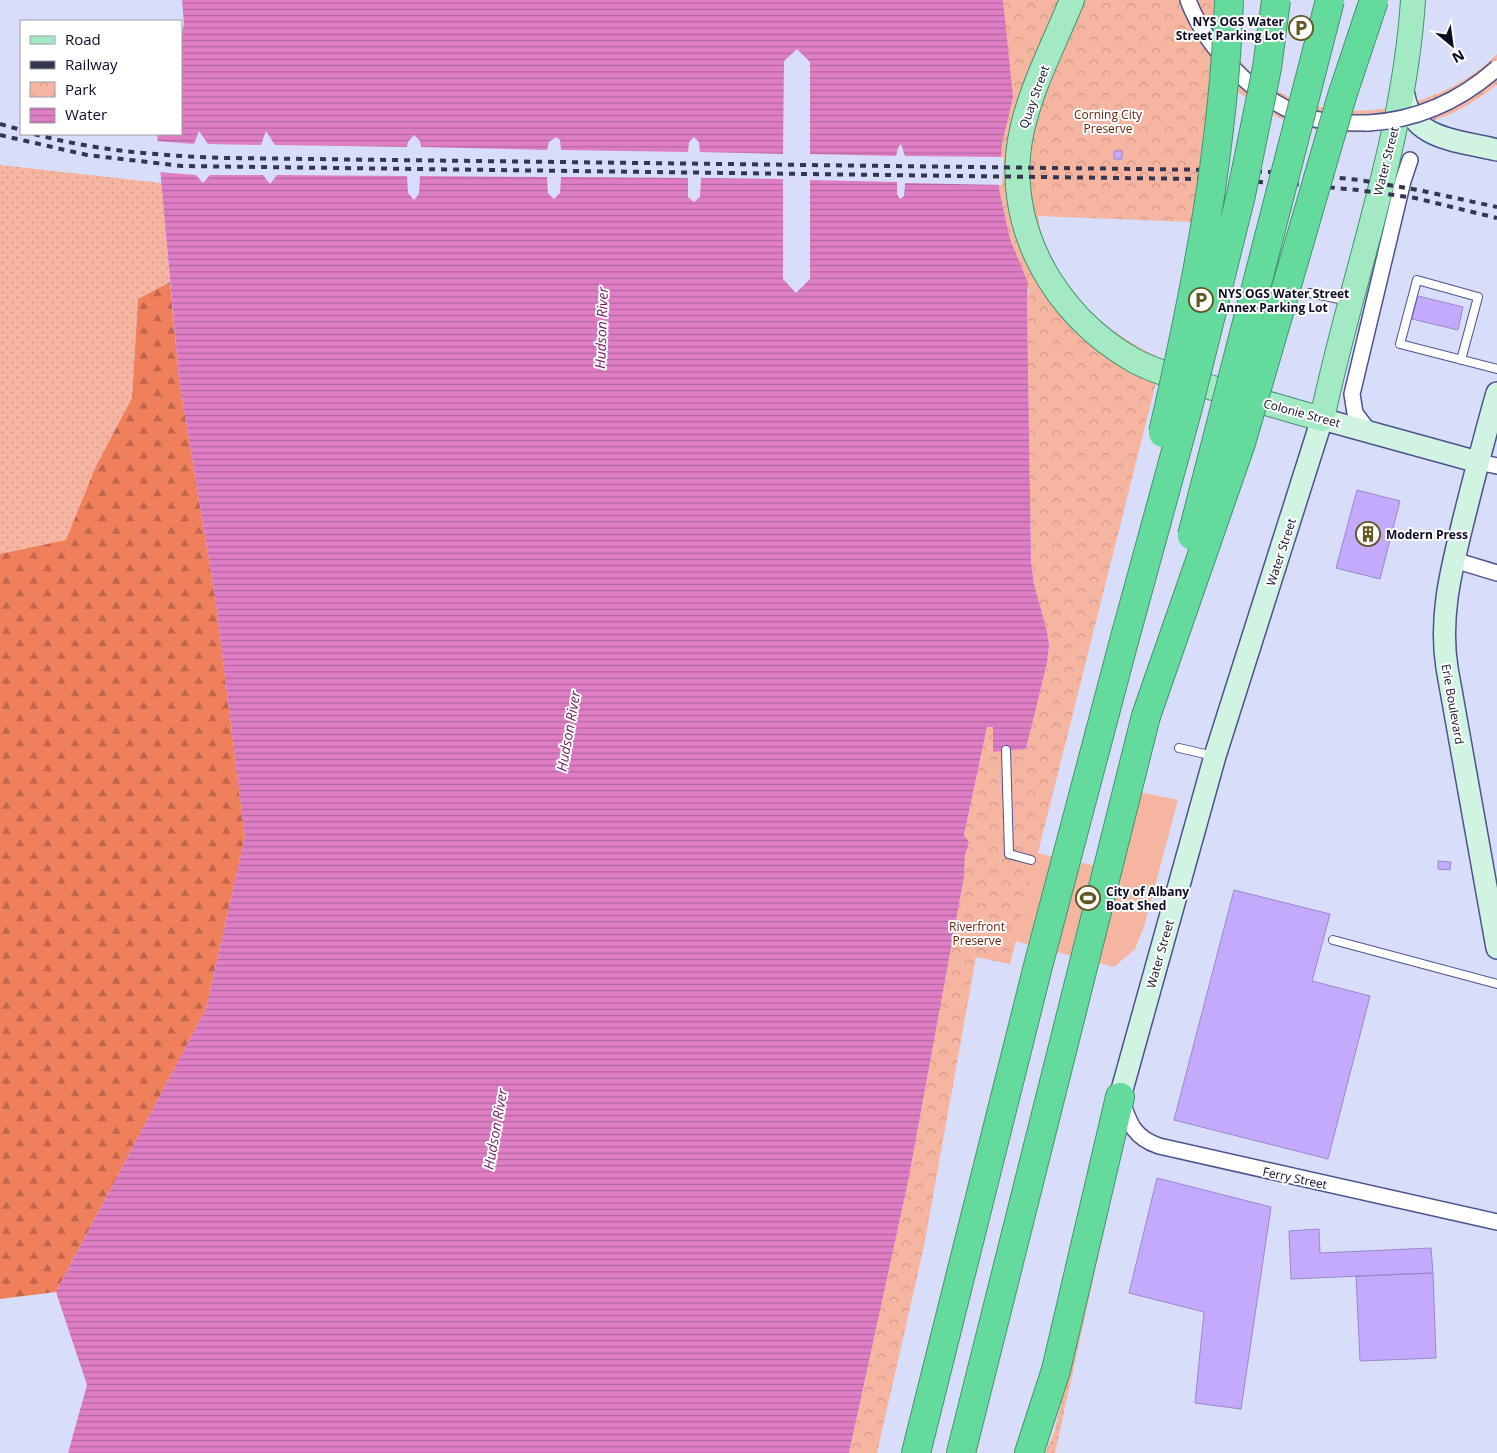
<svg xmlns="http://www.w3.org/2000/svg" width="1497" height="1453" font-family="'Open Sans',sans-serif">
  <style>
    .grass { fill: url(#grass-dots) }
    .forest { fill: url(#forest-firs) }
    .park { fill: url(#park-crowns) }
    .garden { fill: #f6b5a1 }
    .water { fill: url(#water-rules) }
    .pier { fill: #d8ddfa }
    .building { fill: #c4aafd; stroke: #9c87cb }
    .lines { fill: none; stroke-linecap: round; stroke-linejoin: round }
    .lane-casing { stroke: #4c5290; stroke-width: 10 }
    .street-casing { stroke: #4c5290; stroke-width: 18 }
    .secondary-casing { stroke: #4c5290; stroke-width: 24 }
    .primary-casing { stroke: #459372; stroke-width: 26 }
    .highway-casing { stroke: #459372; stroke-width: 30 }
    .lane { stroke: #fff; stroke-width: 8 }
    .street { stroke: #fff; stroke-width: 15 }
    .secondary { stroke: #d0f4e1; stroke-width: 21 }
    .primary { stroke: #a2e9c4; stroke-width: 24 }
    .highway { stroke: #64db9c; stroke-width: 28 }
    .rail { stroke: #34364f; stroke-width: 4; stroke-dasharray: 6 6; stroke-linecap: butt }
    .street-bridge-casing { stroke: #4c5290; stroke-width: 18; stroke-linecap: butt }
    .highway-bridge-casing { stroke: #459372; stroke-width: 30; stroke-linecap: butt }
    .street-bridge { stroke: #fff; stroke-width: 15 }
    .highway-bridge { stroke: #64db9c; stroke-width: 28 }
    .labels { text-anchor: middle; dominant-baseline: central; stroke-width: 4; stroke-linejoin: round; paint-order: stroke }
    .poi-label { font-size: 12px; font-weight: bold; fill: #0b0c25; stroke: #fff; text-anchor: start }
    .street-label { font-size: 12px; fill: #0b0c25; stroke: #fff }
    .park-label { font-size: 12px; fill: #6a230b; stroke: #fff }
    .water-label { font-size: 14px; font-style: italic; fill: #6f185d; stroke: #fff }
  </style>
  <defs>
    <pattern id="grass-dots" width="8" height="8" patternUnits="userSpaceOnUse" patternTransform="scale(1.25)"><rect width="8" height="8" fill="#f6b5a1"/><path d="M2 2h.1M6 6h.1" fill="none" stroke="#d29a8a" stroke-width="1.8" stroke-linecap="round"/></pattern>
    <pattern id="forest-firs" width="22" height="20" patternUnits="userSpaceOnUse" patternTransform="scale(1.25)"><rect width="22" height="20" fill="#f07f5c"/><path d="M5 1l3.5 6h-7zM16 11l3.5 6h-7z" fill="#c1664c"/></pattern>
    <pattern id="park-crowns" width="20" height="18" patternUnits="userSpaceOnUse" patternTransform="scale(1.25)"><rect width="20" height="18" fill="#f6b5a1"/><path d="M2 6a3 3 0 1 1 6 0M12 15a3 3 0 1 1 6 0" fill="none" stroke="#d29a8a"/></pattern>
    <pattern id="water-rules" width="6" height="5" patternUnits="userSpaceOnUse" patternTransform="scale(1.25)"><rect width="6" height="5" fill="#df7ec5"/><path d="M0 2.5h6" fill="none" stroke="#b366a0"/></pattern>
  </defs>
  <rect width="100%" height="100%" fill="#d8ddfa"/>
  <path class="grass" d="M0 165 162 183 170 282 138 299 132 398 96 466 66 541 0 554Z
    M1119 1162 1055 1453H1045L1054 1433Z"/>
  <path class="forest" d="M170 282 179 379 215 596 245 837 206 1009 56 1292 0 1299V554L66 540 96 466 132 398 138 299Z"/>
  <path class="park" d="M1003 0H1216C1217 9 1217 18 1218 27 1220 37 1239 59 1246 67 1312 136 1434 117 1497 54V85C1479 98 1459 112 1438 119 1391 135 1318 140 1274 115 1253 103 1233 88 1212 77L1193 222 1038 216C1047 284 1104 332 1162 359L1010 964 976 957 924 1246 877 1453H849L908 1182 964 877 965 855 969 842 964 835 987 727H993L1006 750 1026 749 1047 663 1049 646 1047 631 1034 584 1031 561 1027 302 1029 290 1010 239 999 189 1002 144 1006 122Z"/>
  <path class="garden" d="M1135 791 1178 800 1144 927 1135 949 1114 967 1015 941 1037 853 1115 870Z"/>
  <path class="water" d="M182 0H1003L1013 97 1002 144 999 189 1010 239 1028 283 1027 302 1031 561 1034 584 1047 631 1049 646 1047 663 1026 749 993 752V727H987L964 835 969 842 965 855 964 877 908 1182 849 1453H68L87 1385 56 1292 206 1009 245 837 215 596 179 379 157 134H181V37L184 24Z"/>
  <path class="pier" d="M797 49 810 62V154L896 156 898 148 901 144 905 156 1004 157 1002 185 905 183 904 196 900 199 897 194V182L810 180V279L796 293 783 279V179L701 178 700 197 694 202 688 197V178L561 177 560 193 554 199 548 193 547 177 420 176 419 194 414 200 408 193 407 176 277 175 270 184 263 175H210L203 183 196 175 158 172 156 141 194 144 199 131 208 144 261 145 266 131 275 145 407 147 408 142 414 135 420 141 421 147 547 150 549 142 556 137 560 140 561 150 688 152 689 142 694 137 699 142 700 152 783 154 784 61Z"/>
  <path class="building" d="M1114 151H1122V159H1114Z
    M1418 296 1463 307 1458 330 1412 319Z
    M1357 490 1400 501 1380 579 1336 568Z
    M1438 861 1451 862 1450 870 1438 869Z
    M1234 890 1330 914 1312 981 1370 996 1328 1159 1174 1120Z
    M1157 1178 1271 1207 1241 1409 1195 1403 1204 1312 1129 1293Z
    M1319 1229 1320 1253 1431 1248 1433 1273 1291 1279 1289 1231Z
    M1433 1273 1436 1358 1360 1361 1356 1276Z"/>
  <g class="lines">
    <defs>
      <path id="lane" d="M1310 293 1349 301
        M1461 360 1478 297 1417 280 1400 344 1497 369
        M1179 748 1214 756
        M1006 750 1009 854 1031 860
        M1333 940 1497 984"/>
      <path id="street" d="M1188 0C1206 48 1255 99 1304 116 1324 123 1347 123 1368 123
        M1368 430 1355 413 1352 394 1403 181 1410 160
        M1478 462 1497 466
        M1454 560 1497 573
        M1122 1101C1129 1124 1135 1138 1159 1146L1497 1222"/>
      <path id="secondary" d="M1404 95C1412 141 1459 140 1497 150
        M1497 393C1485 435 1474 478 1463 522 1451 571 1439 617 1447 668L1497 948
        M1120 1097 1215 756 1322 419 1478 462"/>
      <path id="primary" d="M1072 0C1055 42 1032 85 1022 130 1001 223 1054 316 1135 361 1160 374 1187 380 1213 388 1250 398 1286 409 1322 419 1351 279 1404 143 1413 0"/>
      <path id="highway" d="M916 1453 1038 966 1124 641
        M961 1453 1146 716
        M1029 1453 1056 1370 1120 1097"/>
    </defs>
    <use href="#lane" class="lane-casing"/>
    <use href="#street" class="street-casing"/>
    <use href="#secondary" class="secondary-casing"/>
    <use href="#primary" class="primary-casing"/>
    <use href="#highway" class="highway-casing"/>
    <use href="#lane" class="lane"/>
    <use href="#street" class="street"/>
    <use href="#secondary" class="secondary"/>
    <use href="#primary" class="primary"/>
    <use href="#highway" class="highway"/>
    <path class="rail" d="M0 124 21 130
      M34 134C97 151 162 156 227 158L1222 170 1294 173 1359 180 1418 190 1497 207
      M0 135 87 155 182 166 1198 179 1281 183 1358 190 1415 198 1497 218"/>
    <defs>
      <path id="street-bridge" d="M1368 123C1418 120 1460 101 1497 68"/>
      <path id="highway-bridge" d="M1163 433C1196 290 1224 147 1229 0
        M1192 536 1330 0
        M1124 641 1187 411 1241 195 1267 68 1276 0
        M1146 716 1241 443 1342 96 1374 0"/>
    </defs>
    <use href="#street-bridge" class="street-bridge-casing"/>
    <use href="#highway-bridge" class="highway-bridge-casing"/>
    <use href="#street-bridge" class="street-bridge"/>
    <use href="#highway-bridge" class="highway-bridge"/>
  </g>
  <defs>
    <symbol id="parking-ring" viewBox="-11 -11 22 22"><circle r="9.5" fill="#fff" stroke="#625824" stroke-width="1.5"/><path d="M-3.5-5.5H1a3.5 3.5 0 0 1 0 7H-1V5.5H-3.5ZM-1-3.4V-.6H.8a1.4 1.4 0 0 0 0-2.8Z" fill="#625824"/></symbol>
    <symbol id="building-ring" viewBox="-11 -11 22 22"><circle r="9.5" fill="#fff" stroke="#625824" stroke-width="1.5"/><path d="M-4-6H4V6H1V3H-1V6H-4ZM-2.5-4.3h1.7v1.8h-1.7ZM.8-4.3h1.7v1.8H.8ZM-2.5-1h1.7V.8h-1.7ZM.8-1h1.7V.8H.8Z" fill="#625824"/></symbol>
    <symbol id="stadium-ring" viewBox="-11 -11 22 22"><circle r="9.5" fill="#fff" stroke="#625824" stroke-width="1.5"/><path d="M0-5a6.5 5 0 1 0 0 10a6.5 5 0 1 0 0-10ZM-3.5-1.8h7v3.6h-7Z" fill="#625824"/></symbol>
  </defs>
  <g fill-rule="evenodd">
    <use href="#parking-ring" x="1287" y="14" width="28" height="28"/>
    <use href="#parking-ring" x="1187" y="286" width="28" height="28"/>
    <use href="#building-ring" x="1354" y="520" width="28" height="28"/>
    <use href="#stadium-ring" x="1074" y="884" width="28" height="28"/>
  </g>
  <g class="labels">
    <g class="poi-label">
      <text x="1284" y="21" text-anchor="end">NYS OGS Water<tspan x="1284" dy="14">Street Parking Lot</tspan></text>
      <text x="1218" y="293">NYS OGS Water Street<tspan x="1218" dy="14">Annex Parking Lot</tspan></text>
      <text x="1386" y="534">Modern Press</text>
      <text x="1106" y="891">City of Albany<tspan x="1106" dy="14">Boat Shed</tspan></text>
    </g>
    <g class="street-label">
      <text transform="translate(1034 97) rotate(-70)">Quay Street</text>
      <text transform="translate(1386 161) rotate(-76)">Water Street</text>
      <text transform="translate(1302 413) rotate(15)">Colonie Street</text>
      <text transform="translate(1281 552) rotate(-72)">Water Street</text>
      <text transform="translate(1453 704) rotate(80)">Erie Boulevard</text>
      <text transform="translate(1160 954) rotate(-74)">Water Street</text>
      <text transform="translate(1295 1178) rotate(12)">Ferry Street</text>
    </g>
    <g class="park-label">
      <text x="1108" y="114">Corning City<tspan x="1108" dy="14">Preserve</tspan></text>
      <text x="977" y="926">Riverfront<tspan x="977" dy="14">Preserve</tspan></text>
    </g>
    <g class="water-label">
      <text transform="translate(601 328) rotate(-88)">Hudson River</text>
      <text transform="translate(568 731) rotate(-80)">Hudson River</text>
      <text transform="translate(495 1129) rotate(-80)">Hudson River</text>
    </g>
  </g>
  <rect x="20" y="20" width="162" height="115" fill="#ffffff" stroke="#9d9ea8"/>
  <rect x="30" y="36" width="25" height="8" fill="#a2e9c4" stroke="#9d9ea8"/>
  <text x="65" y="45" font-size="15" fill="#0b0c25">Road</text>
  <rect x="30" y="61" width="25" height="8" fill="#34364f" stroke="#9d9ea8"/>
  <text x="65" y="70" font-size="15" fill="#0b0c25">Railway</text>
  <rect x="30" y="82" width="25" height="15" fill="url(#park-crowns)" stroke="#9d9ea8"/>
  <text x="65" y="95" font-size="15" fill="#0b0c25">Park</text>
  <rect x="30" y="108" width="25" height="15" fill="url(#water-rules)" stroke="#9d9ea8"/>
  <text x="65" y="120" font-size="15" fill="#0b0c25">Water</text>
  <g transform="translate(1452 45) rotate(151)" stroke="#ffffff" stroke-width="4" paint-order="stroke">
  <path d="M0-4L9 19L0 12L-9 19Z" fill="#0b0c25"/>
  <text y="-8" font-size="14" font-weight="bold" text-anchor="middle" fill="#0b0c25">N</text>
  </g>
</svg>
